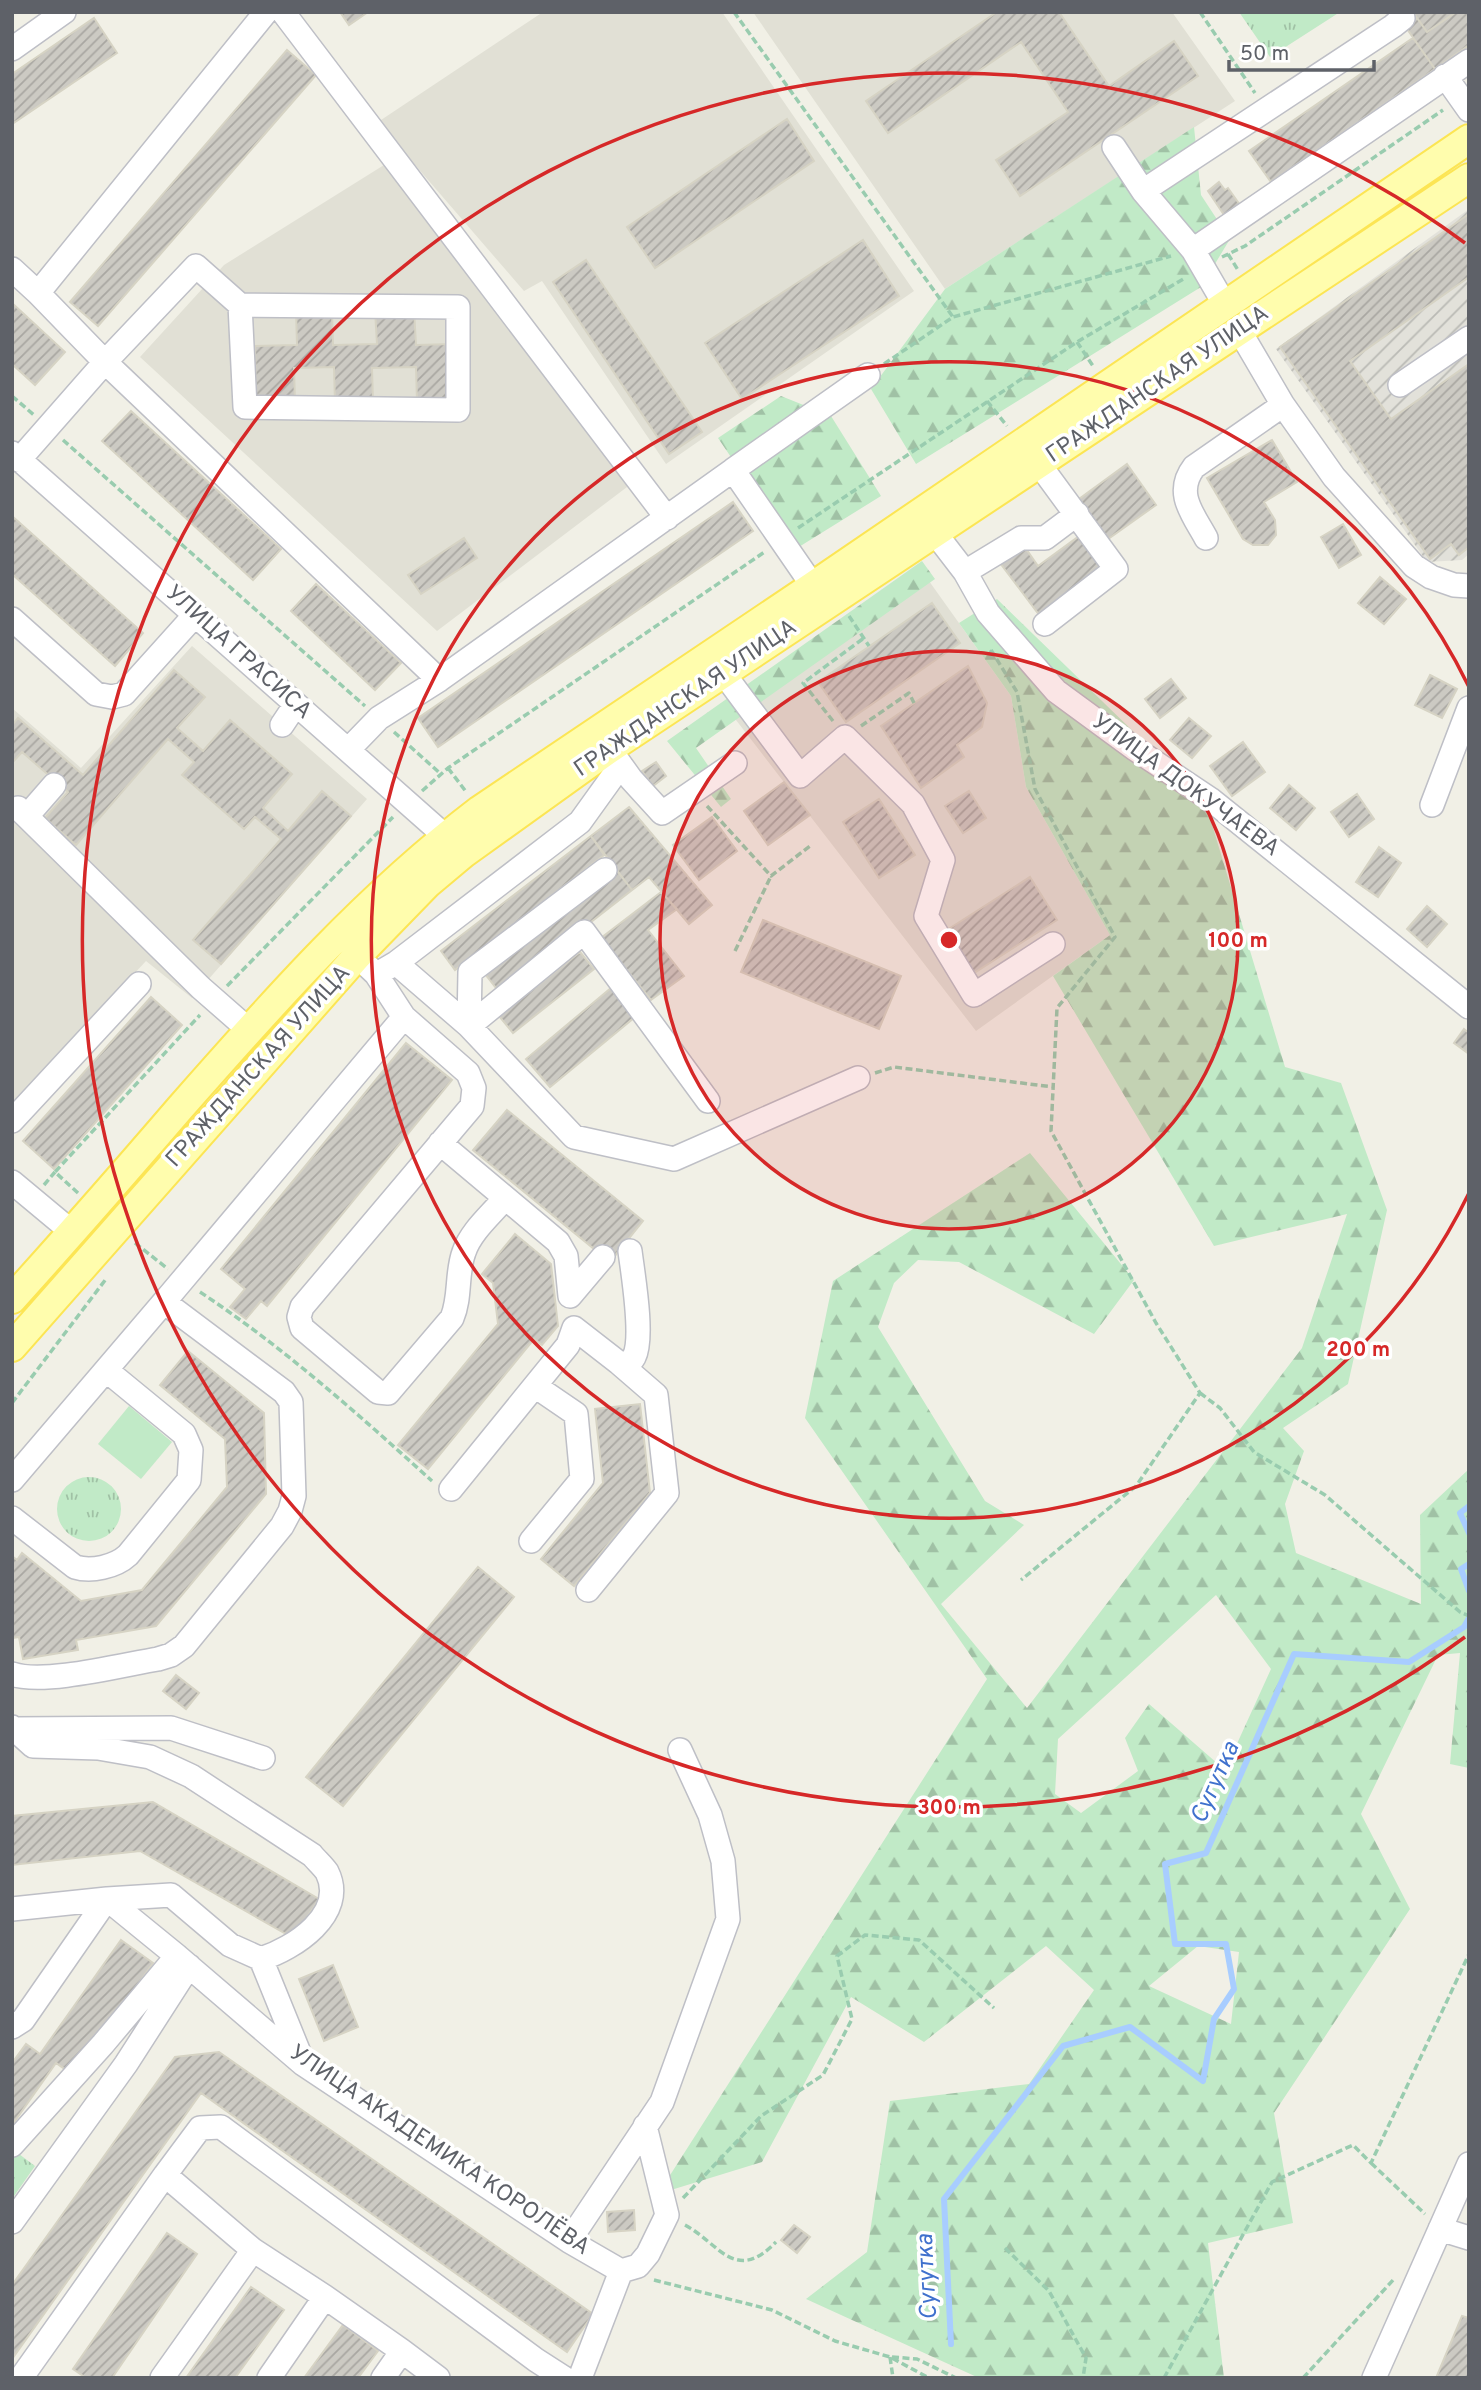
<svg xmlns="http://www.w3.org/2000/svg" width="1481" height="2390" font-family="Overpass,sans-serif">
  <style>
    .industrial { fill: url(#industrial-furrows) }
    .education { fill: #e1e0d5 }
    .grass { fill: #c1eac7 }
    .forest { fill: url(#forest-firs); fill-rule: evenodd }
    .park { fill: url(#park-tufts) }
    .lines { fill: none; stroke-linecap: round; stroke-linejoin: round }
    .stream { stroke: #a8cdff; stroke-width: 6 }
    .building { fill: url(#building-hatch); stroke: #d6d3c4; stroke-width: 2 }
    .minor-casing { stroke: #bebfc6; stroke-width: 26 }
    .major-casing { stroke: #fce554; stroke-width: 32 }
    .path { stroke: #99ccaf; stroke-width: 3.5; stroke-dasharray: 7 3.5; stroke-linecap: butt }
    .minor { stroke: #fff; stroke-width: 23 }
    .major { stroke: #fffdad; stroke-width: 28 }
    .ring { fill: none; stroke: #d62828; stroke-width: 3.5 }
    .labels { text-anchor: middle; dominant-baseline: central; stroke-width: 7; stroke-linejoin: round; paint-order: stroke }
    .street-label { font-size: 23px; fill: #5e6168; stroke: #fff }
    .water-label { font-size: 24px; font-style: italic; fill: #4071cd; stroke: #fff }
    .centre { fill: #d62828; stroke: #fff; stroke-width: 3.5 }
    .ring-label { font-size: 21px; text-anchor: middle; font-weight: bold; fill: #d62828; stroke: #fff; stroke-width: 7; stroke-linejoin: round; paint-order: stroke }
  </style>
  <defs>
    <pattern id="industrial-furrows" width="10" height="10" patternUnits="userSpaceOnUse" patternTransform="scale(1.75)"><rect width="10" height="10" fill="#e2e1da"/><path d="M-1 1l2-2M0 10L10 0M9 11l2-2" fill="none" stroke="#babab5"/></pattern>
    <pattern id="forest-firs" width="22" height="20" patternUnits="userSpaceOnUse" patternTransform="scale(1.75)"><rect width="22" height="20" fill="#c1eac7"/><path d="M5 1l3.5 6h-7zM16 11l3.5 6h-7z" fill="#a0c1a5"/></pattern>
    <pattern id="park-tufts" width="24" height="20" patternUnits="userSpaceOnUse" patternTransform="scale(1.75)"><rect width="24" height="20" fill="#c1eac7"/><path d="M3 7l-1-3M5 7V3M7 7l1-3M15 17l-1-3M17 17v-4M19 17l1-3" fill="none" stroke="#a0c1a5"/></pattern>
    <pattern id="building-hatch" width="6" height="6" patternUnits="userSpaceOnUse" patternTransform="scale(1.75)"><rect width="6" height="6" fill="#cccac3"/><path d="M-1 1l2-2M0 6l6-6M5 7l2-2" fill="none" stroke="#a9a7a2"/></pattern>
  </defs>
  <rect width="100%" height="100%" fill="#f1f0e6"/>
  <path class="industrial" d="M1469 209V554L1462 560 1427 562 1276 349Z"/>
  <path class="education" d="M543 12H722L914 291 666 464 542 281 524 291 378 122Z
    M753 12H1172L1235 101 945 289Z
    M384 165 631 484 437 631 140 357 224 265Z
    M924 574 1011 696 1026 787 1110 935 976 1031 729 711Z
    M192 646 367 799 192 998 146 961 12 1105V708L81 768Z"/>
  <path class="grass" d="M129 1406 172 1442 141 1479 98 1444Z"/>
  <path class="forest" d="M1194 127 1201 195 1222 227 1236 218 1244 229 1230 239 1201 287 916 464 871 389 945 289Z
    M781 396 831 416 881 496 794 550 718 438Z
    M922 561 935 579 696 748 731 799 721 807 667 741Z
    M997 599 1205 801 1285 1067 1341 1083 1387 1210 1348 1384 1283 1428 1304 1451 1285 1504 1296 1553 1421 1604 1420 1515 1469 1469V1768L1450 1764 1460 1653 1438 1655 1361 1814 1410 1909 1274 2113 1293 2223 1208 2243 1224 2378H979L806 2299 867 2252 890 2101 1029 2084 1094 1990 1046 1946 924 2042 851 1997 762 2162 658 2194 987 1679 805 1418 833 1281 1030 1153 1134 1280 1094 1334 959 1262 918 1260 894 1283 878 1327 985 1501 1024 1525 941 1604 1027 1708 1302 1348 1347 1214 1214 1246 1053 976 1110 935 1026 787 1011 696 959 623ZM1216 1595 1271 1669 1225 1770 1149 1704 1125 1738 1138 1771 1081 1813 1055 1794 1058 1739ZM1198 1946 1239 1952 1231 2024 1149 1986Z"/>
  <path class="park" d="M1239 12H1340L1270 57Z
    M57 1509a32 32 0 1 1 64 0a32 32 0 1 1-64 0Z
    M15 2151 35 2166 12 2199V2154Z"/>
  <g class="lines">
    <path class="stream" d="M1469 1506 1460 1513 1469 1533
      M1469 1564 1461 1569 1469 1591
      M951 2344 944 2199 1063 2046 1130 2027 1203 2081 1214 2019 1234 1989 1226 1944H1175L1165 1864 1206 1853 1294 1654 1409 1662 1464 1627 1469 1618"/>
  </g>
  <path class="building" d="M340 12H368L349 25Z
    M997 12H1059L1109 86 1174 41 1198 76 1020 196 996 160 1068 112 1021 42 888 133 866 101Z
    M1413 12H1456L1427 32Z
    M1456 12H1469V45L1435 69 1405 26 1417 18 1427 32Z
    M94 18 117 53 12 124V74Z
    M1413 38 1435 69 1271 182 1249 151Z
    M287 50 316 75 98 326 70 302Z
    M787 119 814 161 655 268 627 227Z
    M1219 182 1225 190 1228 188 1240 205 1224 215 1208 191Z
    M1469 214V277L1350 361 1391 419 1469 364V547L1459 555 1451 544 1430 559 1280 347Z
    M863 240 899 296 742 399 705 343Z
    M586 260 702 432 669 454 553 282Z
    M12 303 65 352 35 385 12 364Z
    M414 309 416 345 453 344 454 401 417 402 416 367 372 368 373 402 335 404 334 367 294 368 295 402 256 403 255 346 297 345 296 311 332 310 333 345 377 344 375 310Z
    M131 411 281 549 253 580 102 441Z
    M1272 440 1297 482 1264 502 1275 520 1276 535 1268 545H1253L1243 539 1207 478Z
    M1127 464 1156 505 1108 539 1079 499Z
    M733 502 753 531 438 747 418 718Z
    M12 516 143 633 115 666 12 574Z
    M1343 524 1361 555 1339 568 1321 537Z
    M1082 534 1106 567 1040 616 1000 563 1024 546 1038 566Z
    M464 538 477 558 421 594 408 575Z
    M1380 577 1406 599 1384 624 1358 603Z
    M316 584 401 663 375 690 291 611Z
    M932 603 960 643 846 722 818 682Z
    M968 666 987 703 982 727 957 745 964 757 921 788 881 726Z
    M174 670 205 697 177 728 203 751 230 720 292 774 263 808 288 831 322 791 351 816 221 964 193 940 281 839 255 817 244 829 182 775 194 762 168 739 76 845 45 818 68 792 22 752 12 763V725L18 718 83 775Z
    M1430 675 1457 689 1442 718 1415 705Z
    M1171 679 1186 698 1160 718 1145 699Z
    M1189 718 1211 736 1192 758 1170 740Z
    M1243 742 1265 772 1232 796 1210 766Z
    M656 762 666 776 653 786 642 771Z
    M784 782 810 815 768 845 744 811Z
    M1289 785 1315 808 1296 830 1270 808Z
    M969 791 986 818 963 833 945 806Z
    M1357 794 1374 819 1349 837 1331 812Z
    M879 799 915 855 879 878 843 822Z
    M629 807 712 905 689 924 649 877 632 890 591 836Z
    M712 817 737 851 699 880 673 845Z
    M591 836 604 855 455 970 441 951Z
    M1379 847 1401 863 1378 897 1356 882Z
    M617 871 632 890 500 993 485 974Z
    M1030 877 1057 920 974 973 947 930Z
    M661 892 677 909 648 930 684 976 651 1000 601 938Z
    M1427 906 1447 924 1427 947 1407 929Z
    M763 920 901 976 879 1029 741 972Z
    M580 952 594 969 513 1033 499 1016Z
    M611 988 635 1017 550 1087 526 1059Z
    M151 997 182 1025 54 1169 23 1141Z
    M1464 1029 1469 1033V1054L1454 1043Z
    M406 1043 452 1080 267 1306 261 1301 246 1319 230 1307 245 1289 221 1269Z
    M507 1110 643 1221 610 1262 473 1150Z
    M515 1234 551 1264 558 1326 542 1345 534 1339 428 1469 398 1445 498 1324 493 1283 482 1274Z
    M188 1351 264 1413 266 1494 156 1626 76 1640 78 1650 23 1659 19 1637 12 1638V1556L17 1560 22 1553 81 1601 142 1590 227 1487 225 1439 160 1385Z
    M640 1404 650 1493 574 1586 541 1559 603 1483 595 1409Z
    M478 1567 514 1597 343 1806 306 1777Z
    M176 1675 199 1693 186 1709 163 1691Z
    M153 1802 319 1899 293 1938 140 1851 12 1865V1816Z
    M121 1940 153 1963 73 2075 56 2063 12 2125V2063L26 2044 40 2054Z
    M333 1965 358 2027 324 2041 299 1979Z
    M219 2052 593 2314 567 2352 201 2093 12 2359V2285L175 2057Z
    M634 2210 635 2230 608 2232 607 2212Z
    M794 2225 810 2237 797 2253 781 2240Z
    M167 2233 197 2254 112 2378H86L73 2369Z
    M251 2287 284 2310 235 2378H186Z
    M1462 2316 1469 2318V2378H1436Z
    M343 2325 378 2351 358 2378H304Z"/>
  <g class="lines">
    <defs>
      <path id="minor" d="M283 12 667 518
        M12 49 64 12
        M1445 76 1469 110
        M1114 147 1143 191 1193 250 1225 305
        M1143 191 1393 26 1403 18 1400 12
        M1193 250 1469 61
        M12 269 38 293 105 362 439 680
        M38 293 266 12
        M1239 330 1283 405 1334 477 1414 566 1431 577 1454 585 1469 586
        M1400 385 1469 338
        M12 453 445 836
        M19 460 105 362 196 266 240 305 458 307V410L245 407 240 305
        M1039 464 1116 569 1045 624
        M733 470 868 375
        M935 533 965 572 988 613 1056 691 1135 749 1210 799 1469 1007
        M1206 538C1193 514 1174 493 1194 467L1283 405
        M965 572 1021 538H1045L1077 514
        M12 619 96 694 112 697 124 694 195 615
        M724 674 800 776 845 737 913 804 943 860 926 916 974 995 1053 944
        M282 725 296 704
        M348 750 379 718 439 680 733 470 813 586
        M613 754 631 779 662 813 735 763
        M1432 805 1469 708
        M18 808 201 988 249 1030
        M27 816 54 785
        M605 870 470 972 469 1026 574 1137 674 1159 858 1078
        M357 956 376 974 404 1017 468 1073 474 1088 472 1106 302 1307 299 1317 302 1328 378 1392 388 1393 452 1318C461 1297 456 1273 464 1252 471 1231 492 1214 505 1198
        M396 963 469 1026 584 932 708 1101
        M384 970 396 963 580 822 621 765
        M12 1121 139 984
        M440 1143 558 1242 566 1256 570 1296 603 1257
        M12 1182 72 1232
        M164 1302 404 1017
        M12 1480 164 1302 284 1392 291 1402 294 1496 290 1511 282 1526 184 1646 171 1655 158 1659C122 1665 44 1685 12 1674
        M451 1489 568 1345 574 1328 619 1363C625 1363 631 1363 634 1357 644 1338 633 1275 630 1251
        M12 1518 75 1567C91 1572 115 1567 128 1555L189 1480 191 1450 184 1434 106 1370
        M531 1541 582 1479 576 1414 535 1386
        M588 1590 667 1493 656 1395 619 1363
        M12 1727 33 1746 98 1748 150 1757 191 1776 312 1855C316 1860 323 1866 327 1872 348 1914 293 1949 261 1959L230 1945 171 1895 107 1899 23 2020 12 2027
        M14 1729 171 1728 263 1758
        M12 1909 107 1899 177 1956 303 2064 569 2241 621 2271
        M261 1959 302 2060
        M12 2145 103 2044 177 1956
        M165 2175 200 2128 221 2127 536 2360 564 2378
        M12 2222 126 2064 189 1966
        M1440 2229 1469 2238
        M569 2241 662 2102 728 1919 723 1861 710 1815 680 1750
        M402 2351 438 2378
        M21 2378 165 2175 253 2250 325 2297 402 2351 383 2378
        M162 2378 253 2250
        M269 2378 325 2297
        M580 2378 621 2271 638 2266 648 2254 667 2215 645 2126
        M1374 2378 1469 2164"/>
      <path id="major" d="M12 1299C69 1236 125 1172 180 1108 274 1001 366 897 480 810L813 586 1469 139
        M12 1347 357 956 427 884 464 853 609 749 1469 178"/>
    </defs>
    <use href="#minor" class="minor-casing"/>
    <use href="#major" class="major-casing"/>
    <path class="path" d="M734 12 953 317
      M1200 12 1255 93
      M1228 254 1238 270
      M1222 257 1245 246 1443 110
      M1077 342 1093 366
      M884 364 953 317 1171 256
      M12 396 34 415
      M987 401 1007 426
      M63 440 365 706
      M798 528 1077 342 1185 278
      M849 616 869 646
      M991 650 1017 692 1035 789 1115 937 1057 1008 1051 1131 1156 1323 1200 1393 1136 1486 1021 1580
      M833 721 803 683 864 638
      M861 726 909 693 914 703
      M394 732 442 775
      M448 768 467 793
      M422 791 448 768 766 551
      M707 806 771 876 810 846
      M735 951 771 876
      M227 986 393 817
      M875 1073 894 1067 1053 1087
      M44 1185 55 1172
      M78 1193 55 1172 200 1015
      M135 1243 168 1269
      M200 1292C283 1347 358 1414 432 1481
      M1200 1393 1220 1408 1254 1452 1325 1495 1460 1612 1469 1616
      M12 1403 106 1279
      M1371 2163 1425 2214
      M683 2198 761 2116 823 2075 852 2019 837 1956 865 1935 919 1940 994 2008
      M685 2225C720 2244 735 2284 776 2242
      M1005 2248 1049 2291 1086 2358 1083 2378
      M654 2280 772 2310 835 2341 890 2357 929 2378
      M890 2357 893 2378
      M892 2357 917 2359 956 2378
      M1164 2378 1272 2182 1353 2145 1371 2163 1469 1954
      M1303 2378 1394 2279"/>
    <use href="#minor" class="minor"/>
    <use href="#major" class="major"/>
  </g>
  <circle cx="949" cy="940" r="289" fill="#d62828" fill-opacity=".12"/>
  <g class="ring">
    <circle cx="949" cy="940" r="289"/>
    <path d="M1469 1193A578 578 0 1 1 1469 687"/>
    <path d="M1465 1637A867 867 0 1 1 1465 243"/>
  </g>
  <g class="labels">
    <g class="street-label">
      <text transform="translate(1158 385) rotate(-34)">ГРАЖДАНСКАЯ УЛИЦА</text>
      <text transform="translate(238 653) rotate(42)">УЛИЦА ГРАСИСА</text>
      <text transform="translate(686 699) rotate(-34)">ГРАЖДАНСКАЯ УЛИЦА</text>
      <text transform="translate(1185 786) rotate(36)">УЛИЦА ДОКУЧАЕВА</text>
      <text transform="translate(259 1067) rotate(-48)">ГРАЖДАНСКАЯ УЛИЦА</text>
      <text transform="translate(439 2151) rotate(34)">УЛИЦА АКАДЕМИКА КОРОЛЁВА</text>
    </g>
    <g class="water-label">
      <text transform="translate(1216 1783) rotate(-66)">Сугутка</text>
      <text transform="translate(928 2277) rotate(-93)">Сугутка</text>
    </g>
  </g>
  <circle cx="949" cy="940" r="10" class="centre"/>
  <g class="ring-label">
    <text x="1238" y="947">100 m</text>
    <text x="1358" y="1356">200 m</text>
    <text x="949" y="1814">300 m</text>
  </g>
  <rect width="1481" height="2390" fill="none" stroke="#5e6168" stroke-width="28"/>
  <path d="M1229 60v10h145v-10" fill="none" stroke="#5e6168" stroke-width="3.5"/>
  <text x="1240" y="60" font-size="21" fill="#5e6168" stroke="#ffffff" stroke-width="5" paint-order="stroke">50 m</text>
</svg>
